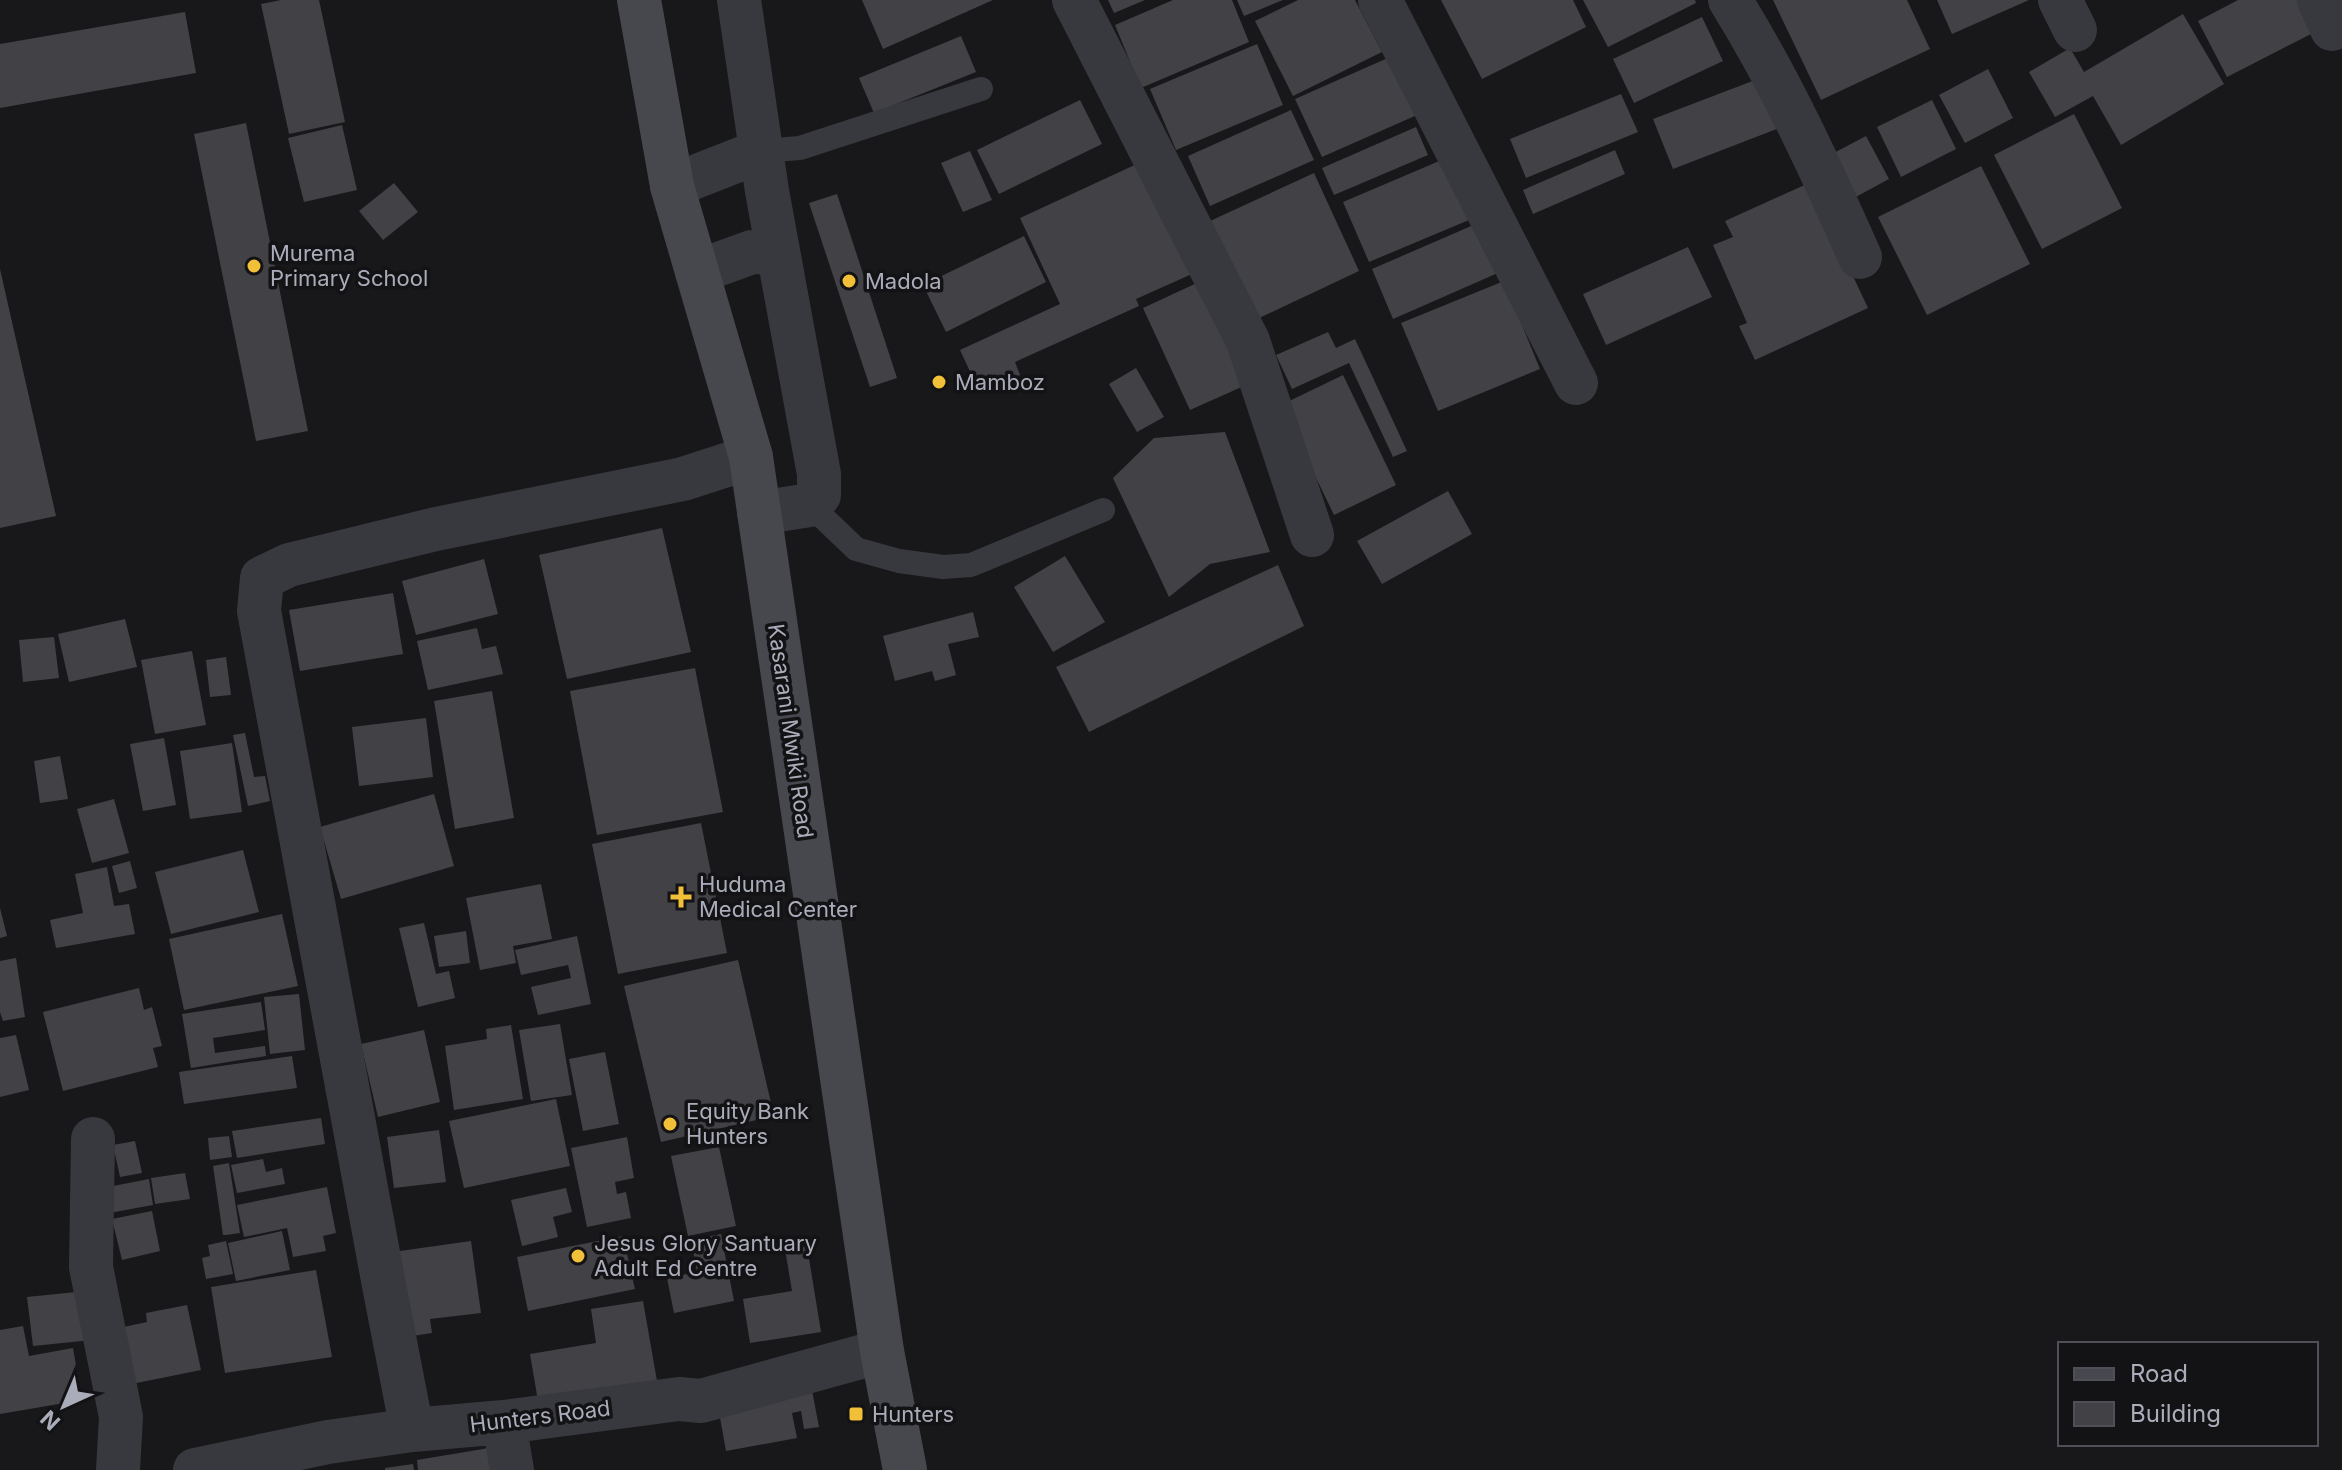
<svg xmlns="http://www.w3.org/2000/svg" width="2342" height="1470" font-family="Inter,sans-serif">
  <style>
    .building { fill: #424246 }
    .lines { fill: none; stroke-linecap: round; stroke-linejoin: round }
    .service { stroke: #38393e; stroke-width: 24 }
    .minor { stroke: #38393e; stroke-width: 44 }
    .secondary { stroke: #46484e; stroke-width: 44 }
    .poi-dot { fill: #f1bf38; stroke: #131215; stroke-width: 3 }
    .labels { text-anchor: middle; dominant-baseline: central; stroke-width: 7; stroke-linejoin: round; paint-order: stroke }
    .poi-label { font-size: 22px; fill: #aaadb9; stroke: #131215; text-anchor: start }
    .street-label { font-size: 22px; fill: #aaadb9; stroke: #131215 }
  </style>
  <rect width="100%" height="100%" fill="#181719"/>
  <path class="building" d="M281 0H319L345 122 289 134 261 4Z
    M862 0H993L883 49Z
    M1108 0H1145L1114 13Z
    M1173 0H1232L1249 42 1141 88 1115 25Z
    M1237 0H1283L1244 16Z
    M1298 0H1355L1382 52 1293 96 1255 21Z
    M1441 0H1573L1586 27 1482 79Z
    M1583 0H1695L1696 3 1608 47Z
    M1773 0H1907L1930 49 1821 100Z
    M1937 0H2029L1952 34Z
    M2238 0H2301L2317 31 2227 77 2198 21Z
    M185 12 196 73 0 108V44Z
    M2183 14 2224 84 2121 145 2093 96 2055 117 2029 72 2070 48 2084 72Z
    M1702 17 1723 61 1634 103 1613 59Z
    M961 36 976 72 874 113 859 78Z
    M1257 44 1283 105 1176 150 1150 89Z
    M1390 57 1417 115 1322 157 1295 99Z
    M1988 69 2013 118 1965 143 1939 95Z
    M1763 77 1782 127 1673 169 1653 119Z
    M1621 94 1638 132 1526 178 1510 139Z
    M1080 100 1102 144 999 194 977 150Z
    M1932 100 1956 149 1901 177 1877 127Z
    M1291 110 1314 160 1210 206 1188 156Z
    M2074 114 2122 208 2042 249 1994 155Z
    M246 123 308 431 256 441 194 134Z
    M342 125 357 190 304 202 288 138Z
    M1416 127 1428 155 1334 195 1322 168Z
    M1866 136 1889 179 1852 199 1830 155Z
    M1615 150 1625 174 1533 214 1523 190Z
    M970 151 992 200 963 212 941 163Z
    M1444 159 1469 220 1369 262 1343 202Z
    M1139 163 1192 274 1136 299 1139 306 1015 362 1020 375 980 393 960 350 1060 304 1020 218Z
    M1981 166 2030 264 1927 315 1878 217Z
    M1314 173 1359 271 1257 319 1210 221Z
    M394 183 418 212 383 240 359 211Z
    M1809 183 1868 308 1755 360 1739 326 1747 323 1713 245 1733 237 1725 221Z
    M837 194 897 378 870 387 809 203Z
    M1485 220 1507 269 1393 319 1372 269Z
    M1024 236 1046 282 946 332 923 285Z
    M1688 247 1712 297 1606 345 1583 294Z
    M0 269 56 516 0 528Z
    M1504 281 1540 369 1438 411 1401 323Z
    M1199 282 1246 385 1190 410 1143 308Z
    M1328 332 1336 348 1355 339 1407 451 1393 457 1349 363 1292 389 1276 355Z
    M1136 368 1164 417 1137 432 1109 384Z
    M1343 375 1396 485 1334 515 1281 405Z
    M1225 432 1270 552 1210 564 1169 597 1113 478 1154 438Z
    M1448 491 1472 534 1382 584 1357 541Z
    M662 528 691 652 567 679 539 555Z
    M1065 556 1105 622 1053 652 1014 587Z
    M484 559 498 614 416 635 402 581Z
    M1278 565 1304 626 1089 732 1056 667Z
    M393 593 403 654 300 671 289 610Z
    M973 612 979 637 948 644 956 675 935 681 932 671 895 681 883 636Z
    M125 619 137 667 69 682 58 634Z
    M477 628 482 649 496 646 503 674 428 690 417 641Z
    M54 637 59 678 23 682 19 640Z
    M192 651 206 725 155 734 141 660Z
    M226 657 231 695 210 697 206 660Z
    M695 668 723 812 597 835 570 691Z
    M492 691 514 818 455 829 434 701Z
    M426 718 433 777 359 786 352 727Z
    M245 733 254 777 265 776 270 801 248 806 233 735Z
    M164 738 176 805 143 811 130 744Z
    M232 743 242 812 190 819 180 751Z
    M60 756 68 799 40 803 34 761Z
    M434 794 454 866 341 899 320 827Z
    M114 799 129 853 92 863 77 809Z
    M701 823 727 953 618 974 592 844Z
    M243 850 259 912 171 934 155 872Z
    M130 861 137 888 119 893 112 866Z
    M107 867 114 906 129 904 135 934 56 948 50 920 83 913 75 874Z
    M541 884 552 939 513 946 516 963 480 970 466 898Z
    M0 908 7 936 0 938Z
    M282 914 298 986 184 1010 169 939Z
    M424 923 436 974 449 971 455 998 418 1007 399 928Z
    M466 931 470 963 439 967 434 936Z
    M577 936 591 1004 538 1015 531 987 571 978 568 965 521 975 515 950Z
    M16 958 25 1017 3 1021 0 1012V961Z
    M738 960 774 1116 661 1142 624 986Z
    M139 988 144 1010 152 1007 162 1046 153 1048 158 1067 63 1091 43 1012Z
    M299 994 305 1050 270 1054 264 997Z
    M261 1002 265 1030 213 1038 215 1053 265 1046 266 1056 191 1068 182 1014Z
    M560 1024 572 1095 531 1101 519 1030Z
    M511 1025 523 1099 454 1110 445 1046 487 1039 486 1029Z
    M424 1030 440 1102 378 1117 361 1044Z
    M16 1035 29 1090 0 1097V1038Z
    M605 1052 619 1124 583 1131 569 1059Z
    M292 1056 297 1088 184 1104 179 1072Z
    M556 1099 570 1166 464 1188 449 1121Z
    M321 1118 325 1144 237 1158 232 1131Z
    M439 1130 446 1182 394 1188 387 1137Z
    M229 1136 232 1157 210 1160 208 1138Z
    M627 1137 634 1178 615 1182 617 1194 626 1192 631 1218 587 1227 571 1148Z
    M135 1141 142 1173 120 1177 113 1145Z
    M719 1147 736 1226 688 1236 671 1156Z
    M263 1159 266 1172 282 1168 285 1184 237 1193 231 1165Z
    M229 1163 240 1233 226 1235H223L213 1166Z
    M185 1173 190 1199 155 1204 151 1178Z
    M149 1179 153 1205 109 1213 103 1188Z
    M327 1187 336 1233 323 1236 326 1251 293 1257 287 1228 244 1237 237 1205Z
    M566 1188 572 1212 553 1217 558 1237 522 1246 511 1200Z
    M152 1211 160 1251 122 1260 112 1219Z
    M282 1231 290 1270 236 1281 228 1243Z
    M721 1234 734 1301 674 1313 667 1278 697 1272 691 1240Z
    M623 1236 635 1289 528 1311 517 1257Z
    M226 1241 233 1274 206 1279 202 1258 210 1256 208 1245Z
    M471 1241 481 1313 430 1319 432 1333 406 1337 393 1252Z
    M807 1246 821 1332 750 1343 743 1299 792 1291 785 1249Z
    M316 1270 332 1357 225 1373 211 1287Z
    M86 1291 92 1340 33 1346 27 1297Z
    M643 1301 657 1381 538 1401 530 1354 596 1343 591 1309Z
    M187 1305 201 1370 117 1387 105 1331 147 1322 146 1313Z
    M23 1326 29 1356 73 1348 82 1400 0 1414V1330Z
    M811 1385 819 1427 804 1429 801 1411 792 1413 797 1438 726 1451 717 1401Z
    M489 1448 492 1470H418L417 1460Z
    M413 1464 414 1470H385V1468Z"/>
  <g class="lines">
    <path class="service" d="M761 151 800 148 981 89
      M810 505 856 549 899 561 943 567 971 565 1103 510"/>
    <path class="minor" d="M739 0 767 191 819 474V495L810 505 759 513
      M1074 0 1248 341 1312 535
      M1380 0 1576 383
      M1730 0C1781 82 1821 169 1860 257
      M2060 0 2075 30
      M2319 0 2332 29
      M672 186 761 151
      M697 272 752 252 778 253
      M93 1139 91 1267 121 1417 118 1470
      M504 1422 512 1470
      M412 1430 383 1280 259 611 262 578 289 565 436 529 683 479 751 457
      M195 1470 328 1442 412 1430 504 1422 679 1399 701 1401 882 1351"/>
    <path class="secondary" d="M639 0 672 186 751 457 882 1351 905 1470"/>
  </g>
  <g class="poi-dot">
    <circle cx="254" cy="266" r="8"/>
    <circle cx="849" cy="281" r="8"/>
    <circle cx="939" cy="382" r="8"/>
    <path d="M677 885h8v8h8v8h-8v8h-8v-8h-8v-8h8z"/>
    <circle cx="670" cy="1124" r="8"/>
    <circle cx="578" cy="1256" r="8"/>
    <rect x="848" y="1406" width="16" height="16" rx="4"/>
  </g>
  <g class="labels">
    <g class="poi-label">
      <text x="270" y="253">Murema<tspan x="270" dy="25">Primary School</tspan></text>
      <text x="865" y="281">Madola</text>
      <text x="955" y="382">Mamboz</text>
      <text x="699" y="884">Huduma<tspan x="699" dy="25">Medical Center</tspan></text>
      <text x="686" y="1111">Equity Bank<tspan x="686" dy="25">Hunters</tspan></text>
      <text x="594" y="1243">Jesus Glory Santuary<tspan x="594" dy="25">Adult Ed Centre</tspan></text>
      <text x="872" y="1414">Hunters</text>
    </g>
    <g class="street-label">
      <text transform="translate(791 731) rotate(82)">Kasarani Mwiki Road</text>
      <text transform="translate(540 1416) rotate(-7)">Hunters Road</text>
    </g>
  </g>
  <rect x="2058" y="1342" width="260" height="104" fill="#131215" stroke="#4f5057" stroke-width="2"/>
  <rect x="2074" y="1368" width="40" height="12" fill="#46484e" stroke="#4f5057" stroke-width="2"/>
  <text x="2130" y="1382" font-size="24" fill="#aaadb9">Road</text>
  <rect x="2074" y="1402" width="40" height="24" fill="#424246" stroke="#4f5057" stroke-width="2"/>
  <text x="2130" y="1422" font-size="24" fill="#aaadb9">Building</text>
  <g transform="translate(64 1406) rotate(224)" stroke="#131215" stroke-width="6" paint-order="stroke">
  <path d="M0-6L14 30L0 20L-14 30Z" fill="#aaadb9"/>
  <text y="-12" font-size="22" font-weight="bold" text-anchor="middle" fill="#aaadb9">N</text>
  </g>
</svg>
